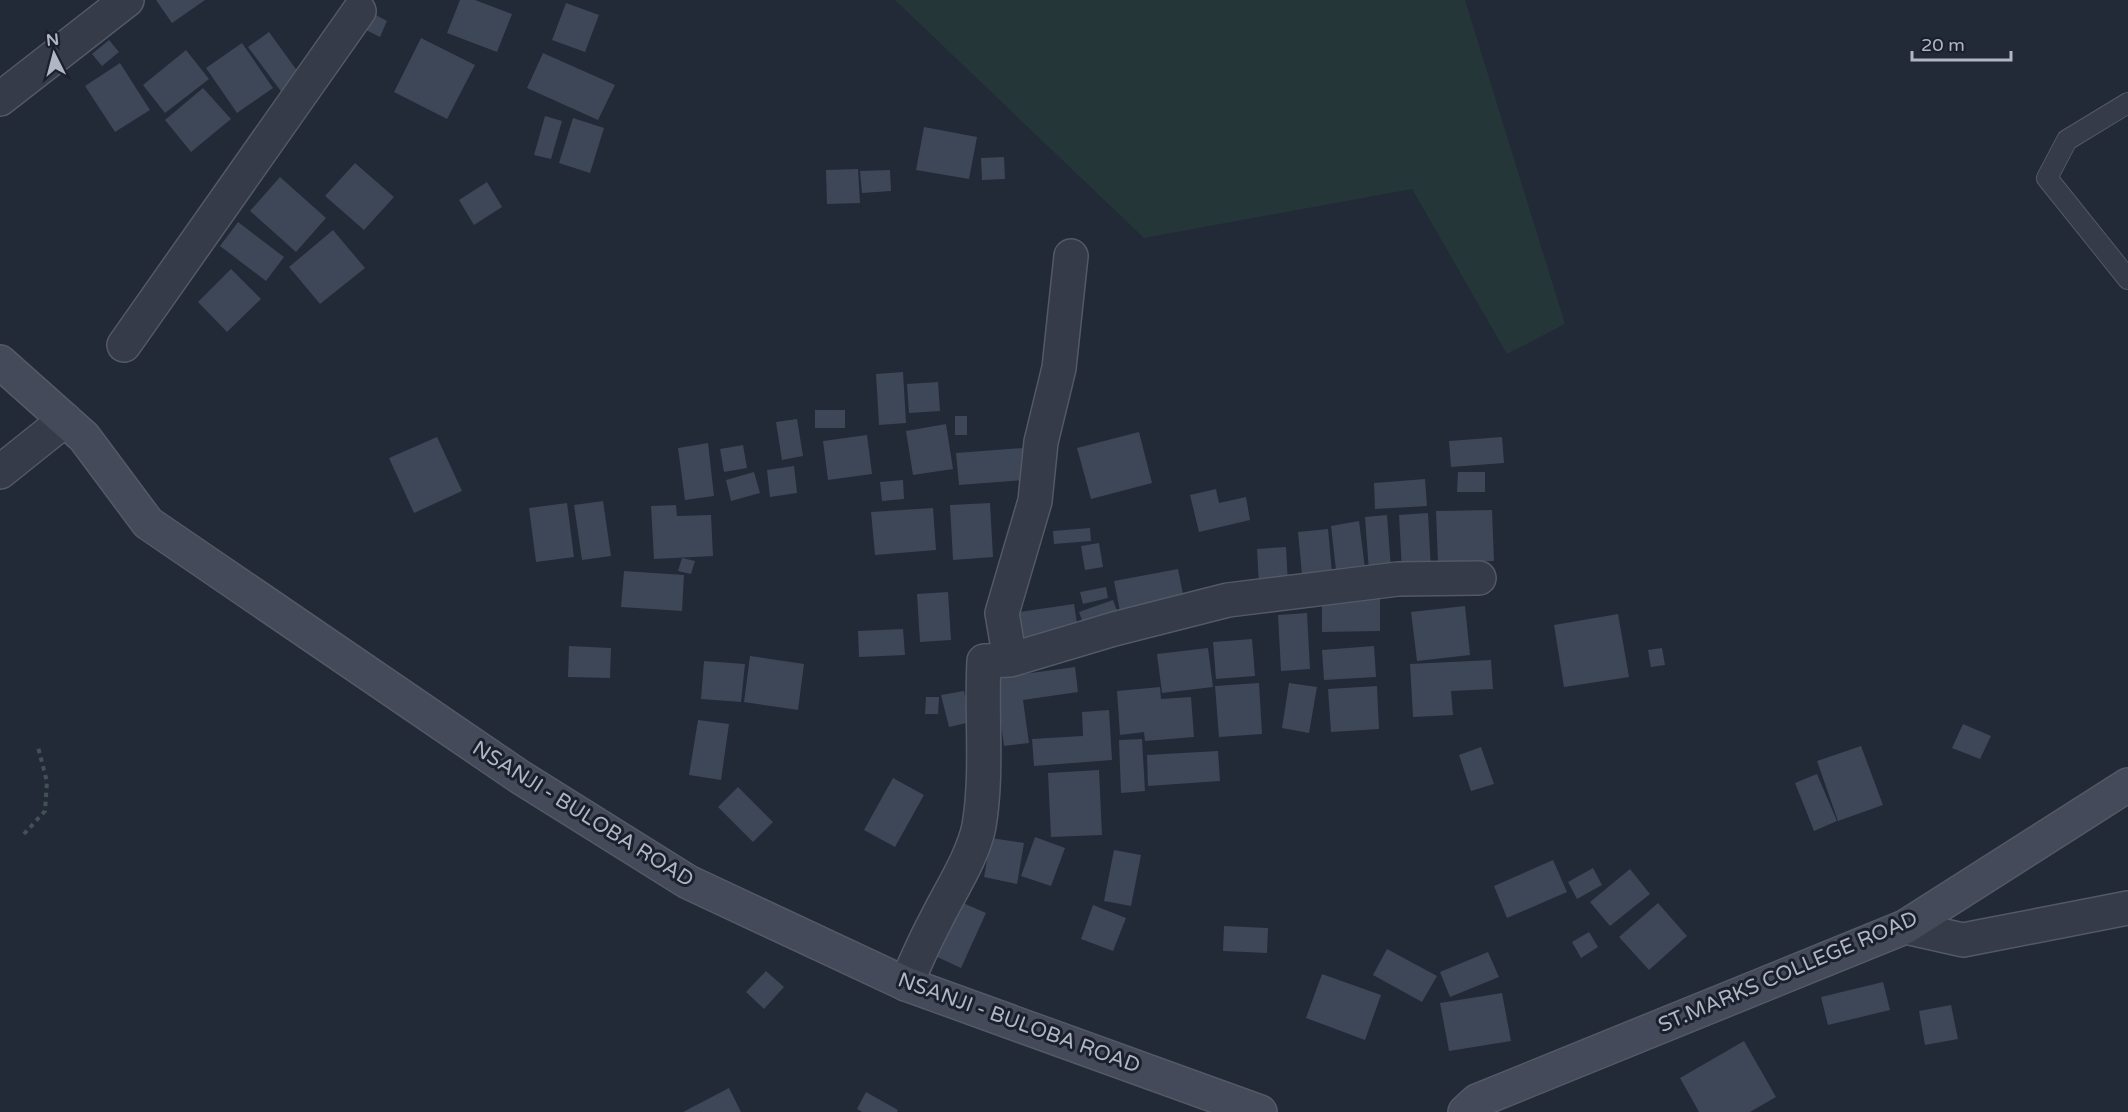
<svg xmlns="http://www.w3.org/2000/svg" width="2128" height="1112" font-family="'Varela Round',sans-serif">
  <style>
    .green { fill: #253639 }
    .building { fill: #3e4757 }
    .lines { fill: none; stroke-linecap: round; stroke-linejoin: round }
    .service-casing { stroke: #535965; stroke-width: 22 }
    .minor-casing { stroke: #535965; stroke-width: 36 }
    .secondary-casing { stroke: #535965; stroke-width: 36 }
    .path { stroke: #425156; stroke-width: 4; stroke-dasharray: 4.5 4.5; stroke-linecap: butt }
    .service { stroke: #353b48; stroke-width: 20 }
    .minor { stroke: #353b48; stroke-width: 33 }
    .secondary { stroke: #444a5a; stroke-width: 33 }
    .labels { text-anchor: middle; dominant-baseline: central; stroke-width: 6; stroke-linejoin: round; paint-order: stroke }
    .street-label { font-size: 21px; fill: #b0b6c4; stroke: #1b202c }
  </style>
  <rect width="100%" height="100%" fill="#222937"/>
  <path class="green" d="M895 0H1465L1565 324 1507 354 1412 189 1144 238Z"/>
  <path class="building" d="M156 0H205L172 23Z
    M460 0H475L512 14 497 52 447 33Z
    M566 3 599 15 585 52 552 40Z
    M374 14 387 21 380 37 366 30Z
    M269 32 306 83 286 98 248 47Z
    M421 38 475 65 447 119 394 92Z
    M109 40 119 52 102 66 92 54Z
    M242 43 273 88 237 113 206 68Z
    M186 50 209 79 165 113 143 85Z
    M543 53 615 85 598 120 527 88Z
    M120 63 150 110 115 132 85 86Z
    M203 88 231 119 191 152 165 120Z
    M545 116 562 121 551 159 534 155Z
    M573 118 604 128 590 173 559 163Z
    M924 127 977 137 969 179 916 170Z
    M1004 157 1005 179 982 180 981 158Z
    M355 163 394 197 364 230 325 196Z
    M858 169 860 203 827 204 826 170Z
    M890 170 891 191 862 193 860 171Z
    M280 177 326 218 296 252 250 211Z
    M487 182 502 207 474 225 459 200Z
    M238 222 284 257 266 281 220 246Z
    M333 230 365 268 320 304 289 267Z
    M231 269 261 299 227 332 198 302Z
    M903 372 906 423 879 425 876 374Z
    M938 382 940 411 909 413 907 384Z
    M815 410H845V428H815Z
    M955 416H967V435H955Z
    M797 419 803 456 782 460 776 422Z
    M946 424 953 469 913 475 906 431Z
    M1139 432 1152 483 1091 499 1077 448Z
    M867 435 872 474 828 480 823 441Z
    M437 437 462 491 414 513 389 458Z
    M1502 437 1504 463 1451 467 1449 441Z
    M708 443 714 496 685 500 678 448Z
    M743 445 747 468 724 472 720 449Z
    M1023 448 1026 480 959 485 956 453Z
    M794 466 797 493 770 497 767 470Z
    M754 472 760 493 731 501 726 480Z
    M1458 472H1485V492H1457Z
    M1425 479 1427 506 1375 509 1374 483Z
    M903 480 904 499 882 501 880 482Z
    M1216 489 1219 503 1246 497 1250 520 1199 532 1190 495Z
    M603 501 611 556 582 560 574 505Z
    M567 503 574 557 536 562 529 508Z
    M990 503 993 557 953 560 950 505Z
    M676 505 677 516 711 515 713 556 654 559 651 506Z
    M933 508 936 550 875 555 871 512Z
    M1492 510 1494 561 1438 563 1436 511Z
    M1428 513 1431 570 1402 572 1399 515Z
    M1387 515 1391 569 1369 571 1365 517Z
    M1359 521 1366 576 1337 579 1331 526Z
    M1090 528 1091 541 1054 544 1053 531Z
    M1328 529 1332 573 1302 575 1298 532Z
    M1099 543 1103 567 1085 570 1081 546Z
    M1286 547 1288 584 1259 585 1257 549Z
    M682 558 695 561 691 574 678 571Z
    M1178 569 1186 609 1122 622 1114 581Z
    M624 571 684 575 682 611 621 607Z
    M1106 587 1108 598 1083 604 1080 592Z
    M948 592 951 640 920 642 917 594Z
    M1380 598V631L1322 632V599Z
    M1113 600 1120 618 1086 631 1079 612Z
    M1074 604 1079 636 1017 645 1013 613Z
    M1465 606 1470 655 1417 661 1411 612Z
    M1307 613 1310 669 1281 671 1278 615Z
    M1618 614 1629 677 1564 687 1554 625Z
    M903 629 905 655 859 657 858 631Z
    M1252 639 1255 676 1216 679 1213 642Z
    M569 646 611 648 610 678 568 677Z
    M1374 646 1376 677 1324 680 1322 650Z
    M1208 648 1213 687 1162 693 1157 654Z
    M1662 648 1665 665 1651 667 1648 650Z
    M750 656 804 664 798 710 744 702Z
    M1491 660 1493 689 1451 691 1453 715 1413 717 1410 664Z
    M704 661 745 664 741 702 701 699Z
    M1075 667 1078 692 1023 700 1029 743 1004 746 995 678Z
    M1259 683 1262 734 1219 737 1215 686Z
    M1289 683 1317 687 1309 733 1282 728Z
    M1377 686 1379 729 1331 732 1328 689Z
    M1160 687 1161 699 1191 697 1194 737 1145 741 1144 732 1120 735 1117 691Z
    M964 691 971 722 949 727 941 695Z
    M926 697H939L938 714H925Z
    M1109 710 1112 760 1034 766 1032 739 1083 736 1082 712Z
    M698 720 729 724 721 780 689 775Z
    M1963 724 1991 736 1980 759 1952 748Z
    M1142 739 1145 791 1121 793 1119 740Z
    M1861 746 1883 805 1838 821 1817 761Z
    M1481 747 1494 784 1471 791 1459 755Z
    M1218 751 1220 781 1148 786 1147 755Z
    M1099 770 1102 835 1051 837 1048 773Z
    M1817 774 1837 821 1814 831 1795 783Z
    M893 778 924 795 895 847 864 830Z
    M738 787 773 822 753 842 718 807Z
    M1035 837 1065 848 1051 886 1021 876Z
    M991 838 1024 843 1017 884 984 877Z
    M1114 850 1141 855 1131 906 1104 901Z
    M1553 860 1567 892 1507 918 1494 886Z
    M1593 868 1602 885 1577 899 1568 882Z
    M1630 869 1650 894 1610 926 1590 902Z
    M961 902 986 913 961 968 935 956Z
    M1658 903 1687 936 1649 970 1619 937Z
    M1093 905 1126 918 1113 951 1081 939Z
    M1224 926 1268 928 1267 953 1223 951Z
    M1589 932 1598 947 1581 958 1572 942Z
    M1387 949 1437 976 1422 1002 1373 975Z
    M1488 952 1499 977 1450 997 1440 972Z
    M766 971 784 987 764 1009 746 992Z
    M1322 974 1381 995 1365 1040 1306 1018Z
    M1883 982 1890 1010 1828 1025 1821 997Z
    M1502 993 1511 1041 1449 1051 1440 1003Z
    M1951 1005 1958 1039 1925 1045 1919 1011Z
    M1744 1041 1776 1097 1750 1112H1699L1680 1078Z
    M729 1088 741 1112H683Z
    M866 1092 898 1110 897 1112H862L857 1109Z"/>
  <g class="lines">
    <defs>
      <path id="service" d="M2128 103 2067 140 2047 178 2128 279"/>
      <path id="minor" d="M0 99 127 0
        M124 345 359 11
        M0 472 65 420
        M1010 660 1114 629 1228 600 1398 579 1479 578
        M1905 927 1963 940 2128 908
        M906 984C915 964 924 942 935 922 949 893 973 857 979 826 988 772 981 716 984 661L1010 660 1002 613 1035 501 1041 442 1059 368 1071 256"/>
      <path id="secondary" d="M0 362 84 437 148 523 520 777 688 882 906 984 1260 1112
        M1465 1112 1477 1101 1905 927 2128 785"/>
    </defs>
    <use href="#service" class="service-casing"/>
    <use href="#minor" class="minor-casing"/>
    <use href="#secondary" class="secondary-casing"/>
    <path class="path" d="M24 834 45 811 47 782 38 747"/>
    <use href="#service" class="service"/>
    <use href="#minor" class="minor"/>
    <use href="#secondary" class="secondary"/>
  </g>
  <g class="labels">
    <g class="street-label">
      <text transform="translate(583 814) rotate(32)">NSANJI - BULOBA ROAD</text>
      <text transform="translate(1788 972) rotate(-23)">ST.MARKS COLLEGE ROAD</text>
      <text transform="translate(1019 1023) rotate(20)">NSANJI - BULOBA ROAD</text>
    </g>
  </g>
  <g transform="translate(54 54) rotate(354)" stroke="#1b202c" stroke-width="4.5" paint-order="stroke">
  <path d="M0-4.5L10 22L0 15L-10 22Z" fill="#b0b6c4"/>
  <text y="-9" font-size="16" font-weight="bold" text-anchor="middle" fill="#b0b6c4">N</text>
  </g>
  <path d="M1912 51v9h99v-9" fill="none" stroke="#b0b6c4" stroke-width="3"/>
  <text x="1921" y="51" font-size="18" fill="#b0b6c4" stroke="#1b202c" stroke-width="4.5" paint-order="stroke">20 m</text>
</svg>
